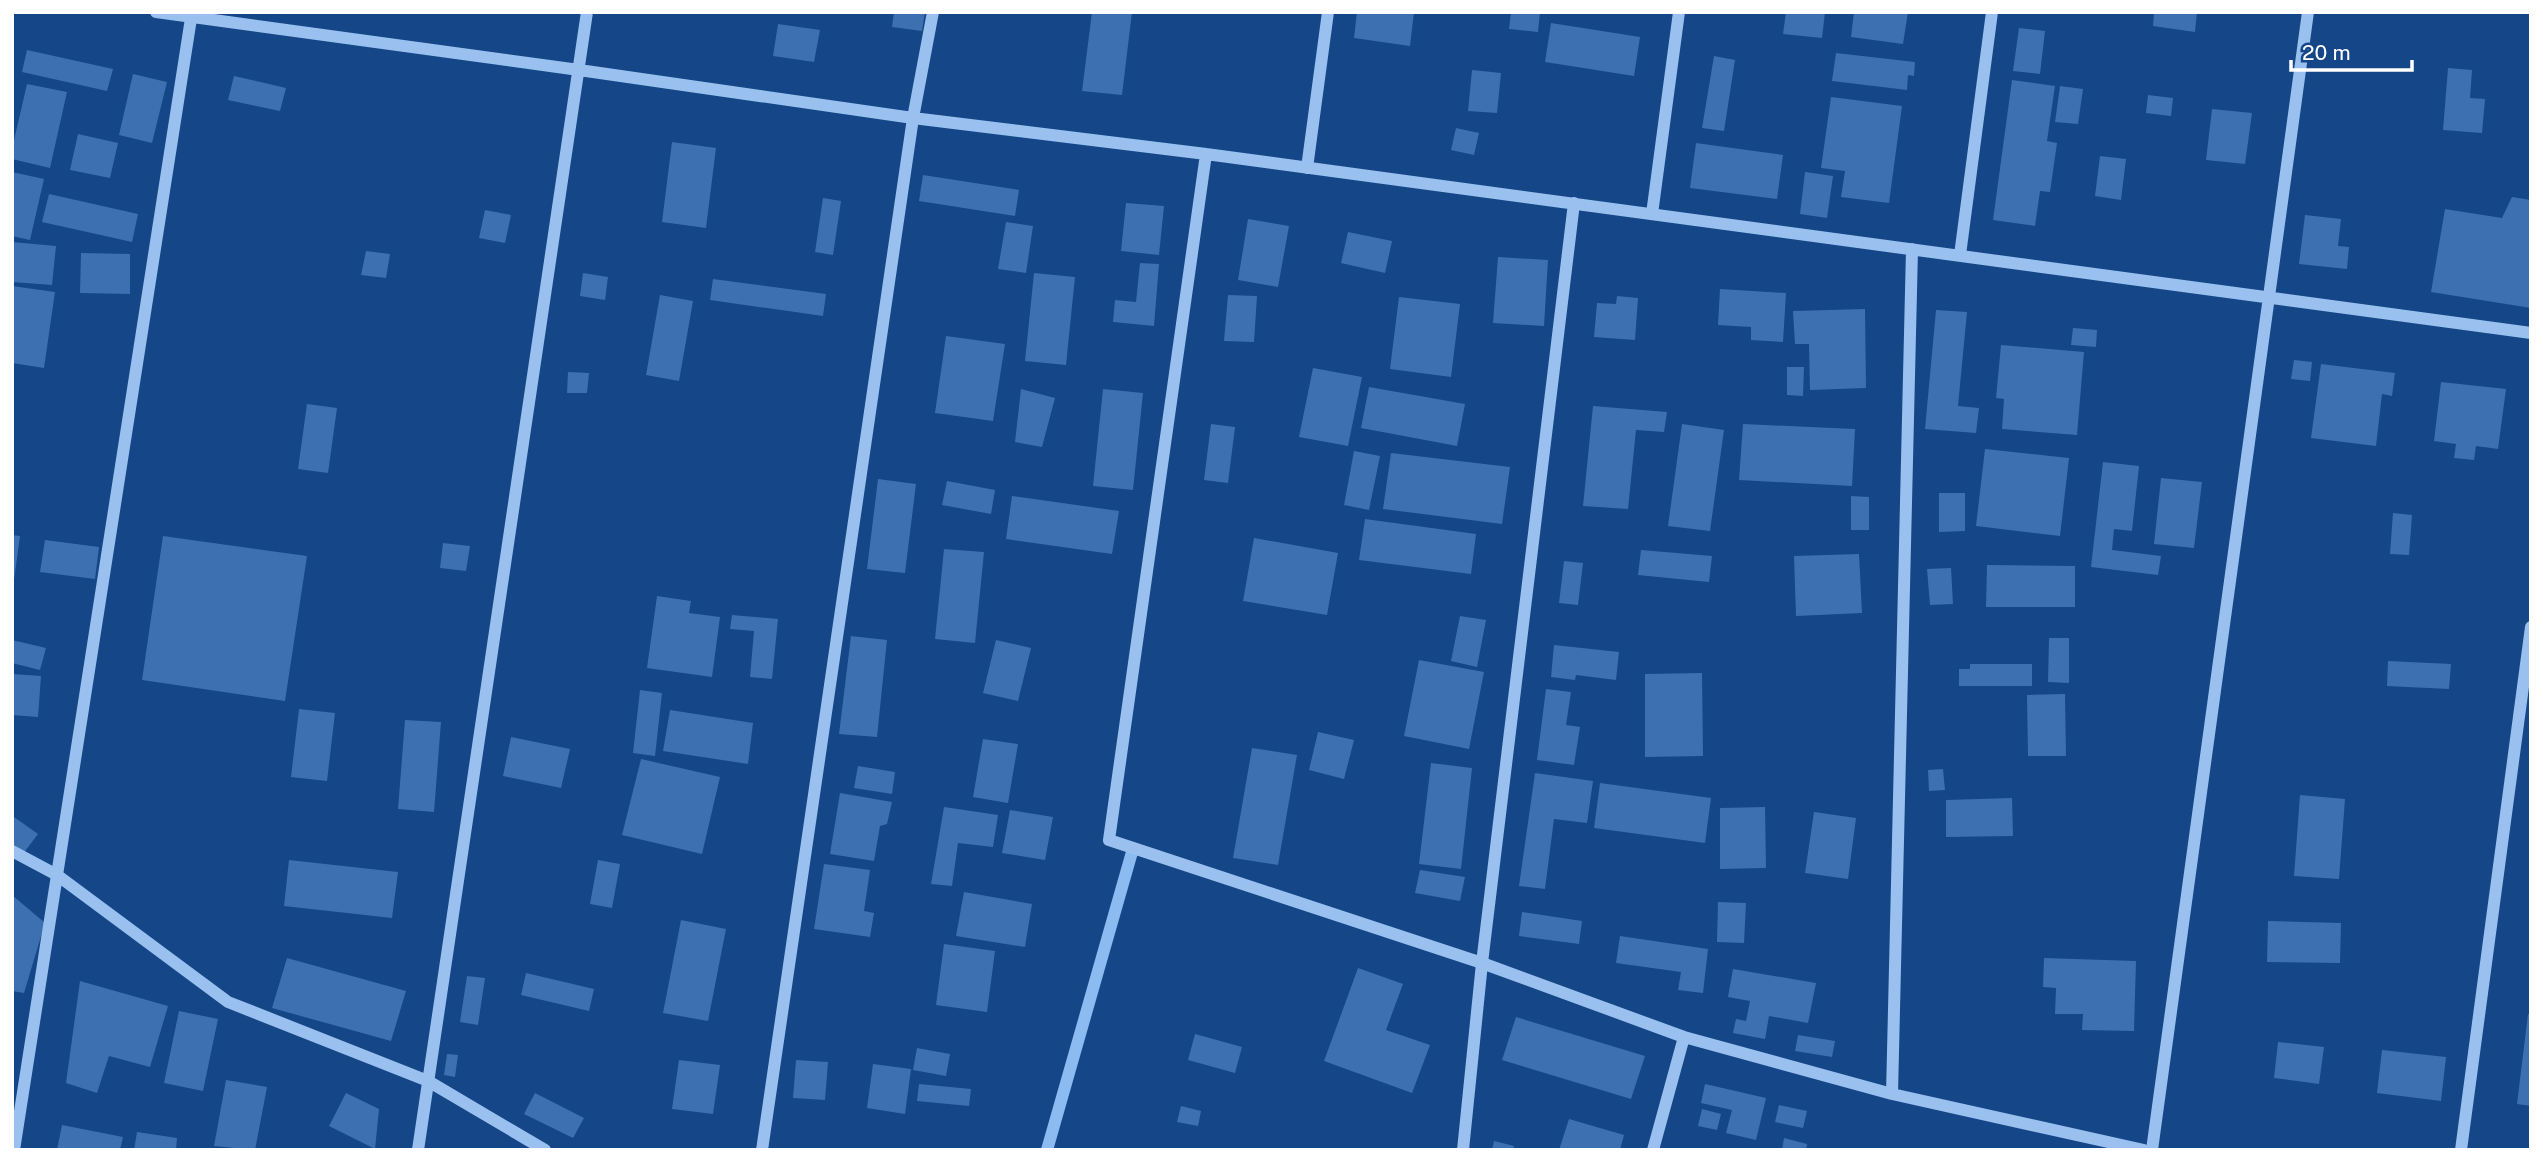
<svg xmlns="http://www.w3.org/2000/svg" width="2543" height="1162" font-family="'Public Sans',sans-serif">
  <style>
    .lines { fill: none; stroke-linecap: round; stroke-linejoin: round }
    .stream { stroke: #8cbbf2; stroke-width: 12 }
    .building { fill: #3d70b1 }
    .minor { stroke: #9ac0ef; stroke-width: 12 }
  </style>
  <rect width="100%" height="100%" fill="#154687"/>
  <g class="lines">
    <path class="stream" d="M1047 1150 1132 852"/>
  </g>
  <path class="building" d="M894 12H925L922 31 892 27Z
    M1092 12H1132L1122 95 1082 91Z
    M1357 12H1414L1410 46 1354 38Z
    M1511 12H1540L1538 32 1509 29Z
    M1786 12H1825L1822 38 1783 34Z
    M1854 12H1908L1903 44 1851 37Z
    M2154 12H2197L2195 32 2153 26Z
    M1551 23 1640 37 1634 76 1545 62Z
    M778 24 820 30 814 62 773 56Z
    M2019 28 2045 31 2040 74 2013 71Z
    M27 50 113 69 107 91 22 72Z
    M1836 53 1915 62 1914 76 1908 75 1907 90 1832 81Z
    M1714 56 1735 60 1724 131 1702 128Z
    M2448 68 2472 70 2470 98 2485 99 2482 133 2443 130Z
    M1472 70 1501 73 1497 113 1468 111Z
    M133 74 167 82 152 143 119 135Z
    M234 76 286 88 280 111 228 100Z
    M2012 80 2055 86 2047 141 2057 143 2050 192 2040 191 2035 226 1993 220Z
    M27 84 67 92 50 168 12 159V149Z
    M2060 86 2083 89 2078 124 2055 122Z
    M2148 95 2173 98 2171 116 2146 113Z
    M1831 97 1902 106 1889 203 1841 197 1845 171 1821 168Z
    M2212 109 2252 113 2245 164 2206 160Z
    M1456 128 1479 133 1474 155 1451 150Z
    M78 134 118 143 110 178 70 170Z
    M672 142 716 148 706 228 662 222Z
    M1696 143 1783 155 1777 199 1690 188Z
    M2100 156 2126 159 2121 200 2095 196Z
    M12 172 44 179 30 240 12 236Z
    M1805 172 1833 176 1827 218 1800 214Z
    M923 175 1019 190 1015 216 919 201Z
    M49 194 138 214 132 242 42 222Z
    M2512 197 2531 200V308L2431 292 2445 209 2502 218Z
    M823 198 841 201 833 255 815 252Z
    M1126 203 1164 206 1159 255 1121 251Z
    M485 210 511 215 505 243 479 238Z
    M2305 215 2341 219 2338 246 2349 247 2347 269 2299 264Z
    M1248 219 1289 226 1278 287 1238 280Z
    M1006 222 1033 226 1026 273 998 269Z
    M1348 232 1392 241 1385 273 1341 263Z
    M12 242 56 246 52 285 12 282Z
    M366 251 390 254 386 278 361 275Z
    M81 253 130 254V294L80 293Z
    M1498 257 1548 260 1544 326 1493 323Z
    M1140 263 1159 264 1154 326 1113 322 1115 300 1136 302Z
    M583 273 608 277 605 300 580 296Z
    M1034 273 1075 277 1066 365 1025 361Z
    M713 279 826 294 823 316 710 300Z
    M12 286 55 292 44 368 12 363Z
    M1720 289 1786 293 1783 342 1751 340V327L1718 325Z
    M660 295 693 301 679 381 646 375Z
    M1228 295 1257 296 1254 342 1224 341Z
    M1617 296 1638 298 1635 340 1594 337 1597 303 1616 304Z
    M1399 297 1460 304 1451 377 1390 369Z
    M1865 309 1866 388 1810 390 1809 344H1795L1793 311Z
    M1936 310 1967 312 1958 406 1979 408 1976 433 1925 429Z
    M2073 328 2097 330 2096 347 2071 345Z
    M946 336 1005 344 993 421 935 413Z
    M2001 345 2084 352 2077 435 2002 429 2004 399 1996 398Z
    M2294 360 2312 362 2310 381 2291 379Z
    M2321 364 2395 373 2392 396 2382 394 2376 446 2311 438Z
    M1787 367H1804L1803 396 1787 395Z
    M1313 368 1362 377 1348 446 1299 437Z
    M568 372 589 373 587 393H567Z
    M2441 382 2506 389 2498 449 2476 446 2474 460 2454 458 2456 444 2434 441Z
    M1369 387 1465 404 1457 446 1361 428Z
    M1021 389 1055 398 1042 447 1015 442Z
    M1103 389 1143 393 1133 490 1093 486Z
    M307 404 337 408 328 473 298 469Z
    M1593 406 1667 412 1664 432 1636 430 1628 509 1583 506Z
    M1211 424 1235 427 1228 483 1204 480Z
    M1682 424 1724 430 1710 531 1668 526Z
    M1743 424 1855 429 1852 486 1739 480Z
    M1985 449 2069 458 2060 536 1976 526Z
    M1354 451 1380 456 1369 510 1344 505Z
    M1391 453 1510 467 1502 524 1383 509Z
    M2103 462 2139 466 2132 531 2114 529 2112 550 2161 556 2158 575 2091 567Z
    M2161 478 2202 482 2194 548 2154 544Z
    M878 479 916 484 905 573 867 569Z
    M947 481 995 490 991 514 942 505Z
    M1939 493H1965V531L1939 532Z
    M1012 496 1119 511 1112 554 1006 539Z
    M1851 496 1869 497V530H1851Z
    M2393 513 2412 515 2409 555 2390 554Z
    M1365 519 1476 534 1471 574 1359 560Z
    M12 535 20 536 14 580 12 579Z
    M163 536 307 556 285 701 142 680Z
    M1254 538 1338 553 1327 615 1243 601Z
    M45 540 99 547 95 579 40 572Z
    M443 543 470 546 466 571 440 568Z
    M944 549 984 552 975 643 935 639Z
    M1641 550 1712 556 1709 582 1638 575Z
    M1859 554 1862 613 1796 616 1794 556Z
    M1564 561 1583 563 1578 605 1559 603Z
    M1987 565 2075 566V607H1986Z
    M1951 568 1953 604 1930 605 1927 569Z
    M657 596 691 601 689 613 720 617 712 677 647 668Z
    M732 615 778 619 772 679 750 677 754 631 730 629Z
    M1460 616 1486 620 1477 667 1451 661Z
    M851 636 887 640 877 737 839 734Z
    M2049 638H2069V683L2048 682Z
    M12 640 46 648 40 670 12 663Z
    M996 640 1031 648 1018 701 983 693Z
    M1554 645 1619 652 1616 680 1576 675 1575 680 1551 677Z
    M1419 660 1484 672 1469 749 1404 736Z
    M2388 661 2451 664 2449 689 2387 686Z
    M1970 664H2032V686H1959V669H1970Z
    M1702 673 1703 756 1645 757V674Z
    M12 674 41 676 38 717 12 715Z
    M1546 689 1571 692 1566 725 1580 727 1574 765 1537 760Z
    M640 690 662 693 655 756 633 753Z
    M2065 694 2066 756H2028L2027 695Z
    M299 709 335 713 327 781 291 777Z
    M670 710 753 723 748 764 663 751Z
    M405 720 441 722 434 812 398 809Z
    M1318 732 1354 740 1344 779 1309 770Z
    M511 737 570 749 561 788 503 776Z
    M983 739 1018 744 1008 803 973 797Z
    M1252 748 1297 755 1278 865 1233 858Z
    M641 759 720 777 702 854 622 835Z
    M1431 763 1472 768 1461 869 1419 864Z
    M858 766 895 772 892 794 854 788Z
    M1943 769 1945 790 1929 791 1928 770Z
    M1535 773 1593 781 1587 823 1554 819 1545 889 1519 886Z
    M1600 783 1711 798 1705 843 1594 828Z
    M840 793 892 802 887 824 880 826 874 861 830 854Z
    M2300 795 2345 799 2339 879 2294 876Z
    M2012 798 2013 836 1946 837V800Z
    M944 807 998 815 993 847 958 843 952 886 931 884Z
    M1765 807 1766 868 1720 869V808Z
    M1010 810 1053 817 1045 860 1002 853Z
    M1814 812 1856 818 1848 879 1805 873Z
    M14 817 38 834 23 854 12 846V820Z
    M289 860 398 872 392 918 284 906Z
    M598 860 620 864 612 908 590 904Z
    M824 864 870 870 864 911 874 913 870 937 814 929Z
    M1420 870 1465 877 1460 901 1415 893Z
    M964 892 1032 904 1025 947 956 936Z
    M12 895 45 923 24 993 12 991Z
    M1718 902 1746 903 1744 943 1717 942Z
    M1522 912 1582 921 1579 944 1519 936Z
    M681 920 726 929 708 1021 663 1013Z
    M2268 921 2341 923 2340 963 2267 962Z
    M1620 936 1708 949 1703 993 1678 990 1681 972 1616 963Z
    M944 944 995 951 987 1012 936 1005Z
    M287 958 406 991 391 1041 272 1008Z
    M2044 958 2136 961 2134 1031 2082 1030 2083 1014H2055L2056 988 2043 987Z
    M1358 968 1403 984 1386 1030 1430 1045 1412 1093 1324 1061Z
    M1733 969 1816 983 1808 1023 1769 1016 1765 1039 1733 1033 1736 1019 1746 1021 1750 1001 1728 997Z
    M526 973 594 989 589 1011 521 995Z
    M467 976 485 978 478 1025 460 1022Z
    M80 981 168 1006 150 1067 109 1056 97 1093 66 1083Z
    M179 1011 218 1019 203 1091 164 1083Z
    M2528 1014H2531V1106L2517 1104Z
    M1516 1017 1645 1056 1631 1099 1502 1060Z
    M1195 1034 1242 1047 1235 1073 1188 1060Z
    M1798 1035 1835 1041 1832 1057 1795 1051Z
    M2278 1042 2324 1047 2319 1084 2274 1078Z
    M917 1048 950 1054 946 1076 913 1070Z
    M2382 1050 2446 1057 2441 1101 2377 1093Z
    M447 1054 458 1055 455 1077 444 1075Z
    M679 1060 720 1065 713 1114 672 1109Z
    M796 1060 828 1062 825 1100 793 1098Z
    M873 1064 911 1069 905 1114 867 1108Z
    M226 1080 267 1087 255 1150 214 1146Z
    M919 1084 971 1089 969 1106 917 1101Z
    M1705 1084 1766 1098 1756 1140 1726 1133 1732 1110 1701 1103Z
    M346 1093 379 1109 375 1149 329 1126Z
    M535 1093 584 1118 573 1138 524 1114Z
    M1779 1105 1807 1111 1803 1128 1775 1122Z
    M1181 1106 1201 1111 1198 1126 1177 1122Z
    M1702 1109 1721 1114 1717 1130 1698 1126Z
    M1569 1119 1624 1135 1620 1150H1559Z
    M62 1125 123 1137 120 1150H57Z
    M137 1132 177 1138 176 1150H134Z
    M1784 1138 1807 1144 1806 1150H1782Z
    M1494 1141 1514 1146 1513 1150H1492Z"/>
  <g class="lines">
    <path class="minor" d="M156 12 579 70 913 118 1206 154 2531 333
      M1206 154 1109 840 1482 963 1684 1037 1892 1094 2144 1150
      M1307 168 1328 12
      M1652 214 1679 12
      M1960 255 1992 12
      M12 851 57 875 228 1002 428 1081 545 1150
      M1892 1094 1912 249
      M14 1150 192 12
      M418 1150 587 12
      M762 1150 913 118 933 12
      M1463 1150 1482 963 1574 203
      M1653 1150 1684 1037
      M2152 1150 2308 12
      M2461 1150 2531 627"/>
  </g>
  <rect width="2543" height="1162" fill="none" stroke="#ffffff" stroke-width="28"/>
  <path d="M2291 60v10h121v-10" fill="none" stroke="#ffffff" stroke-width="3.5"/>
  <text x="2302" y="60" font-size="21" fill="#ffffff" stroke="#154687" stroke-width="5" paint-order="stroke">20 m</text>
</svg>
